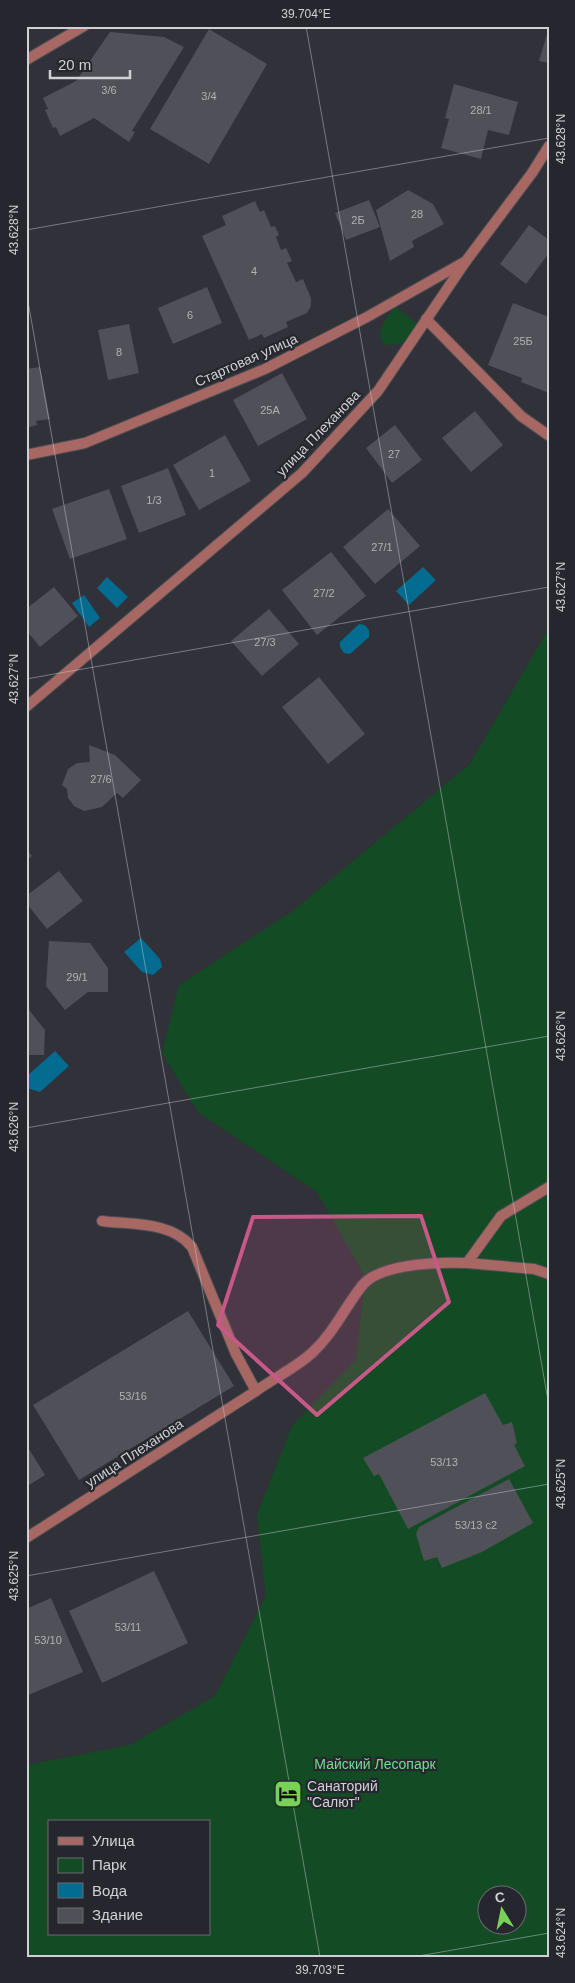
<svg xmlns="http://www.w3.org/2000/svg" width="575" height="1983" font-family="Helvetica,sans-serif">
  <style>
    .green { fill: #134c24; fill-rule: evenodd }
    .water { fill: #046c91 }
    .building { fill: #4f5058 }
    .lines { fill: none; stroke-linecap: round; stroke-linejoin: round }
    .service-casing { stroke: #4d4e55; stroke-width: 12 }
    .minor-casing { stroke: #4d4e55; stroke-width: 12 }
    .tertiary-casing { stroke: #4d4e55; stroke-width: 12 }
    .service { stroke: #a76763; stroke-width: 10 }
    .minor { stroke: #a76763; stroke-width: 10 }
    .tertiary { stroke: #a76763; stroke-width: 10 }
    .marked { fill: #c75986; fill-opacity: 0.2; stroke: #c75986; stroke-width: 4; stroke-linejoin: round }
    .ticks { fill: none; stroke: #d0d1d6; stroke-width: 1; stroke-opacity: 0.45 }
    .labels { text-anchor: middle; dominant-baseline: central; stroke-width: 4.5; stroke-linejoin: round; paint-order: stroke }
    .number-label { font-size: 11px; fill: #b0b1b6 }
    .street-label { font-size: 14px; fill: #d0d1d6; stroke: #26272e }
    .park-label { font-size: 14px; fill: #73df8b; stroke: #26272e }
    .poi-label { font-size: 14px; fill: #d0d1d6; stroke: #26272e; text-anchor: start }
    .neatline { fill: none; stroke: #d0d1d6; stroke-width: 2 }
    .ticks-label { font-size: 12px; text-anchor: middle; fill: #d0d1d6 }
  </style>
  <rect width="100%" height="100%" fill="#303139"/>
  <path class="green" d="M395 307 419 325 401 344 384 345C374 331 387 318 395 307Z
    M549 628V1957H26V1765L130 1745 215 1696 266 1596 257 1515 292 1426 356 1359 365 1277 317 1192 198 1112 162 1053 179 985 293 911 470 764ZM49 1822H209V1934H49ZM488 1896H518V1926H488Z"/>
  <path class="water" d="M423 567 436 580 409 605 396 591Z
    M107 577 128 597 117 608 97 588Z
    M84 595 100 618 89 627 72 603Z
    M359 624 365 625 369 630V637L350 654 344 653 340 647V642Z
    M141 938 160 959 162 967 153 975 142 972 124 952Z
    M55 1051 69 1066 40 1092 27 1088V1076Z"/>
  <path class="building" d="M209 29 267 64 209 164 150 129Z
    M110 32 164 37 184 47 132 131 135 132 129 142 94 118 60 136 56 127 53 128 45 110 48 109 43 98 76 81Z
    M547 34 549 35V63L539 61Z
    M454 84 518 102 509 135 488 130 481 159 441 148 449 119 445 118Z
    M408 190 433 204 444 224 412 241 414 247 390 261 376 210Z
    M369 200 380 227 346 240 335 213Z
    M255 201 260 212 264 210 271 227 275 226 279 235 276 237 281 250 286 248 292 261 287 263 296 282 303 279 311 298V306L307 313 286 322 288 327 264 338 262 334 249 340 202 236 226 225 222 216Z
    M529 225 549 240V253L526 284 500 264Z
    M207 287 222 323 173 344 158 308Z
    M513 303 549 317V393L521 382 522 378 488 365Z
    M129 324 139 373 108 380 98 330Z
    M40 367 50 419 36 421 37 425 26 428V369Z
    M282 373 307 419 258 446 233 400Z
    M475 411 503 445 471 472 442 438Z
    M395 425 422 460 392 483 366 448Z
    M225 435 251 481 199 510 173 465Z
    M168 468 186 515 139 533 121 486Z
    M109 489 127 539 70 559 52 509Z
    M388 509 420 546 375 584 343 547Z
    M331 552 366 596 317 635 282 590Z
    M54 587 78 616 40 647 26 630V609Z
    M269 609 299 644 262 676 231 641Z
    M319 677 365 734 328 764 282 707Z
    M89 745 115 755 141 780 123 798 117 793 102 807 84 811 74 806 68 798 67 789 62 785 68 769 77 763 90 762Z
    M26 849 32 856 26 861Z
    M59 871 83 901 47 929 26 903V896Z
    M49 941 90 943 108 968V992H88L65 1010 46 986Z
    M26 1006 45 1030 44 1055H26Z
    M188 1311 234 1386 79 1480 33 1405Z
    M485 1393 503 1425 512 1422 517 1443 514 1445 525 1466 408 1529 379 1474 374 1476 363 1458Z
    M26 1444 45 1475 26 1487Z
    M509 1479 533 1523 482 1552 442 1568 437 1557 424 1561 416 1534 419 1527Z
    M154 1571 188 1643 102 1683 69 1611Z
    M51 1598 83 1672 26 1696V1609Z"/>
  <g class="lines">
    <defs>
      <path id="service" d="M26 60 84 26
        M426 319 521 416 548 435
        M102 1221C132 1225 171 1221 192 1247L236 1354 256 1391C274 1378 297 1367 313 1352 334 1332 344 1309 361 1287 378 1263 440 1262 467 1263L501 1216 549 1187
        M467 1263 534 1269 549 1274"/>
      <path id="minor" d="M26 455 85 443 265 369 367 317 466 261
        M26 1538 256 1391"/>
      <path id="tertiary" d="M26 707 302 473 378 391 466 261 532 173 549 146"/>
    </defs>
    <use href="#service" class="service-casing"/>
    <use href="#minor" class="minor-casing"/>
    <use href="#tertiary" class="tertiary-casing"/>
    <use href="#service" class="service"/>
    <use href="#minor" class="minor"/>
    <use href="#tertiary" class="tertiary"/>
  </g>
  <path class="marked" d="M421 1216 449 1302 317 1415 218 1325 253 1217Z"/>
  <path class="ticks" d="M306 26 549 1406M26 230 549 138M26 290 320 1957M26 679 549 587M26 1128 549 1036M26 1576 549 1484M413 1957 549 1933"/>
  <defs>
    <symbol id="hotel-square" viewBox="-11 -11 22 22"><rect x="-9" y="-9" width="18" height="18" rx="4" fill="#79d158" stroke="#26272e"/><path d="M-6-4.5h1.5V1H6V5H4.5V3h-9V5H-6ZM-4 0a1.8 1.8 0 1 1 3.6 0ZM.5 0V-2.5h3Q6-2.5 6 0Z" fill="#111"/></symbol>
  </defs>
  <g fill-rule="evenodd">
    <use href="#hotel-square" x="272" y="1778" width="32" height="32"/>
  </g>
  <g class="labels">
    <g class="number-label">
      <text x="109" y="90">3/6</text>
      <text x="209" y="96">3/4</text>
      <text x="481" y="110">28/1</text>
      <text x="417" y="214">28</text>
      <text x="358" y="220">2Б</text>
      <text x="254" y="271">4</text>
      <text x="190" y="315">6</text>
      <text x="523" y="341">25Б</text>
      <text x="119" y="352">8</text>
      <text x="270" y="410">25А</text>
      <text x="394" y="454">27</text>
      <text x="212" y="473">1</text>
      <text x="154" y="500">1/3</text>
      <text x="382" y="547">27/1</text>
      <text x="324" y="593">27/2</text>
      <text x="265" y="642">27/3</text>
      <text x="101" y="779">27/6</text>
      <text x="77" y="977">29/1</text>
      <text x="133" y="1396">53/16</text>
      <text x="444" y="1462">53/13</text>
      <text x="476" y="1525">53/13 с2</text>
      <text x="128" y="1627">53/11</text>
      <text x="48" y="1640">53/10</text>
    </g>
    <g class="street-label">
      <text transform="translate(246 360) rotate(-24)">Стартовая улица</text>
      <text transform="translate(318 433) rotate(-46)">улица Плеханова</text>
      <text transform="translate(134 1453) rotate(-33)">улица Плеханова</text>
    </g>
    <g class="park-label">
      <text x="375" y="1764">Майский Лесопарк</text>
    </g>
    <g class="poi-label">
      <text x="307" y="1786">Санаторий<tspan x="307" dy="16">"Салют"</tspan></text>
    </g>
  </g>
  <rect width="575" height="1983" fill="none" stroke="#26272e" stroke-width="55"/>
  <rect x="48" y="1820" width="162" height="115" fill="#26272e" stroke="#6a6b71"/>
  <rect x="58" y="1837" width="25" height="8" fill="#a76763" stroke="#6a6b71"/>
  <text x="92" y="1846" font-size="15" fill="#d0d1d6">Улица</text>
  <rect x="58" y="1858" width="25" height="15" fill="#134c24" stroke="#6a6b71"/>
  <text x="92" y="1870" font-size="15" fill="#d0d1d6">Парк</text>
  <rect x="58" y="1883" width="25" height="15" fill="#046c91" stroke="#6a6b71"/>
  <text x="92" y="1896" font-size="15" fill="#d0d1d6">Вода</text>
  <rect x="58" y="1908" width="25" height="15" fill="#4f5058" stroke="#6a6b71"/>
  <text x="92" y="1920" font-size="15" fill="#d0d1d6">Здание</text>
  <g transform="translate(502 1910) rotate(350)"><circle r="24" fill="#26272e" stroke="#6a6b71"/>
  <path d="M0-4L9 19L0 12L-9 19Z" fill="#79d158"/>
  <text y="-8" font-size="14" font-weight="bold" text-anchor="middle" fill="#d0d1d6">С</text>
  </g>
  <path d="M50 70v8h80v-8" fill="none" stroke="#d0d1d6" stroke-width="2.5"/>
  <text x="58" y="70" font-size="15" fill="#d0d1d6" stroke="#26272e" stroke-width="4" paint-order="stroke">20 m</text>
  <rect x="28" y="28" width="520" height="1928" class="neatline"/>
  <g class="ticks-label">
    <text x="306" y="18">39.704°E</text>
    <text transform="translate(561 139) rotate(-90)" y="4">43.628°N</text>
    <text transform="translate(14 230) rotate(-90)" y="4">43.628°N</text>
    <text transform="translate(561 587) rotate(-90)" y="4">43.627°N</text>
    <text transform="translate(14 679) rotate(-90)" y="4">43.627°N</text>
    <text transform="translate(561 1036) rotate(-90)" y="4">43.626°N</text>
    <text transform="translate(14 1127) rotate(-90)" y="4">43.626°N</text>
    <text transform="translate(561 1484) rotate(-90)" y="4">43.625°N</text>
    <text transform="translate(14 1576) rotate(-90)" y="4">43.625°N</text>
    <text transform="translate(561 1933) rotate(-90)" y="4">43.624°N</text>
    <text x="320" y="1974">39.703°E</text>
  </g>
</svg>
